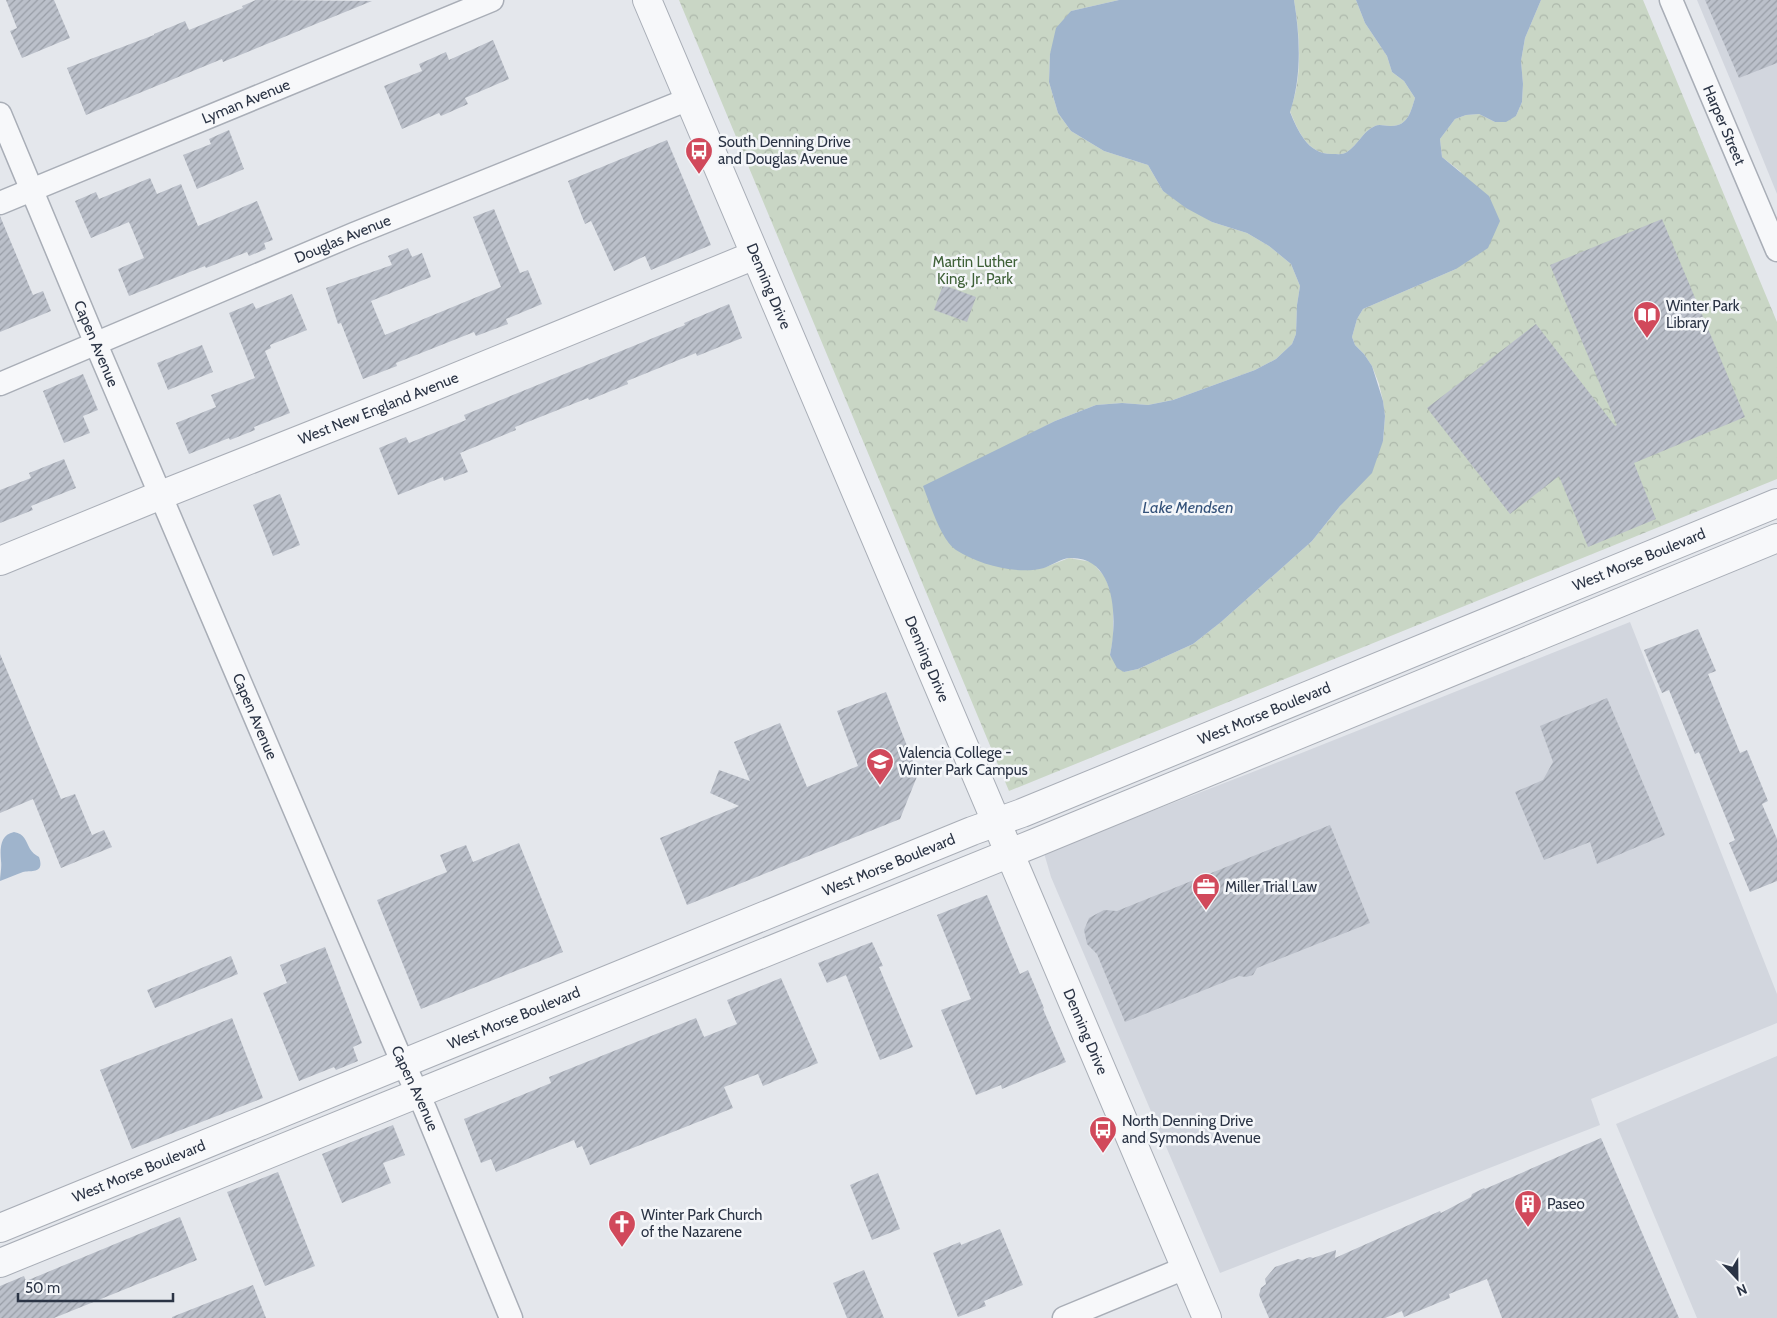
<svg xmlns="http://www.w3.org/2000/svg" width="1777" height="1318" font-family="Cabin,sans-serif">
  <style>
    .built { fill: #d2d6de }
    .park { fill: url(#park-crowns) }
    .water { fill: #9fb4cc }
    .building { fill: url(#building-hatch) }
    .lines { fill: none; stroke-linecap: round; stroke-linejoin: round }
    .minor-casing { stroke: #a9aeb7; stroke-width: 25 }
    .tertiary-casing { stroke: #a9aeb7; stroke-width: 30 }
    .minor { stroke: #f7f8fa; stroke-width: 22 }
    .tertiary { stroke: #f7f8fa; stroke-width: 28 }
    .labels { text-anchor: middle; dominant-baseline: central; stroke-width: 5; stroke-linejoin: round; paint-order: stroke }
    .street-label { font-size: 15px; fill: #2b3445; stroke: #f4f6f9 }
    .poi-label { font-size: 15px; fill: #2b3445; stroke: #f4f6f9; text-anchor: start }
    .park-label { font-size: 15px; fill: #3f6138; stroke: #f4f6f9 }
    .water-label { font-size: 16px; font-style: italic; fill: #34527a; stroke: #f4f6f9 }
  </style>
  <defs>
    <pattern id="park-crowns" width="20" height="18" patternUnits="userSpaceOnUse" patternTransform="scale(1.25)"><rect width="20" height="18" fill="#c9d6c5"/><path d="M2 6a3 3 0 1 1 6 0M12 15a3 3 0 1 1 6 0" fill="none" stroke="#adb8ab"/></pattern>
    <pattern id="building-hatch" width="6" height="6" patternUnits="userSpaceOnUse" patternTransform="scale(1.25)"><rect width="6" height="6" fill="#bbc0ca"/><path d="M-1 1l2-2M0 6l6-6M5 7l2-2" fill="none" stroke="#989da6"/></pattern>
  </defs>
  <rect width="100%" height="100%" fill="#e4e7ec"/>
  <path class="built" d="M1697 0H1777V194L1738 98Z
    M1630 622 1777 994V1023L1591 1099 1600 1125 1220 1273 1051 877 1044 853 1304 752Z
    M1777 1056V1318H1697L1616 1124Z"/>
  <path class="park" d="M679 0H1119L1071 11 1050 54 1049 82 1058 113 1071 131 1104 151 1148 165 1163 191 1212 222 1247 233 1269 246 1291 264 1300 286 1297 305 1296 334 1292 344 1276 359 1255 370 1173 400 1148 405 1122 403 1096 405 1055 421 975 462 1043 568 1069 558 1092 562 1105 577 1113 598V639L1110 655 1124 672 1138 669 1193 644 1221 622 1312 541 1340 506 1383 441 1385 416 1383 401 1379 384 1372 366 1364 354 1355 345 1352 337 1357 319 1363 309 1456 269 1461 172 1442 157 1440 139 1455 119 1466 115 1479 114 1495 122 1516 116 1522 102 1523 84 1521 61 1525 38 1541 0H1643L1777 322V479L1009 791Z
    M1294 0H1356L1365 23 1387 56 1392 72 1404 81 1415 98C1411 111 1408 127 1390 126 1385 126 1379 124 1375 126 1362 132 1358 145 1347 152 1343 155 1337 154 1333 154 1308 155 1298 131 1290 111 1303 76 1300 37 1294 0Z"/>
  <path class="water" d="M1119 0H1294C1300 37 1302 76 1290 112 1298 131 1308 155 1333 154 1337 154 1343 155 1347 152 1358 145 1362 132 1375 126 1379 124 1385 126 1390 126 1408 127 1411 111 1415 98L1404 81 1392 72 1387 56 1365 23 1356 0H1541L1525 38 1521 61 1523 84 1522 102 1516 116 1506 122H1495L1479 114 1466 115 1455 119 1440 139 1442 157 1489 196 1500 221 1488 248 1456 269 1363 309 1357 319 1352 337 1355 345 1364 354 1372 366 1383 401 1385 416 1383 441 1372 473 1340 506 1312 541 1221 622 1193 644 1138 669 1124 672 1117 668 1110 655C1117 623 1118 555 1069 558 1061 559 1052 565 1044 568 1018 575 979 565 956 550 941 540 930 504 923 486L1055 421 1096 405 1122 403 1148 405 1173 400 1255 370 1276 359 1292 344 1296 334 1297 305 1300 286 1291 264 1269 246 1247 233 1212 222 1186 208 1163 191 1148 165 1104 151 1071 131 1058 113 1049 82 1050 54 1056 28 1071 11Z
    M14 832C25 834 25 840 30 849 32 852 35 855 39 857 45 874 31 870 23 872 15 875 8 878 0 881 0 875 2 867 1 861 0 848 0 835 14 832Z"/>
  <path class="building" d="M6 0H54L70 38 22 58 10 31 17 28Z
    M256 0 372 1 223 62 222 59 86 115 67 68 154 35V34L185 21 189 30 243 8 242 6Z
    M1705 0H1777V63L1739 78Z
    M493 40 509 79 465 98 468 104 441 116 439 113 402 129 384 86 422 71 419 64 446 52 449 60Z
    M229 130 244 169 197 189 183 155 211 144 209 139Z
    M667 140 711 245 651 270 645 256 614 271 591 221 585 224 568 181Z
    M150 178 157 194 181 184 198 226 257 201 273 240 264 243 266 249 249 256 247 252 206 268 205 266 129 296 118 269 144 258 129 222 91 238 75 201 96 192 99 199Z
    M494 209 520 273 528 270 542 304 506 319 508 324 476 336 474 332 396 363 397 366 363 379 341 323 338 324 326 288 392 265 388 256 408 248 412 257 422 253 431 277 371 301 385 335 501 287 473 217Z
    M0 216 33 295 43 291 51 311 0 332Z
    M1662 219 1745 417 1634 463 1656 519 1588 547 1559 476 1510 514 1427 408 1536 324 1615 426 1617 425 1550 265Z
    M943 285 976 297 967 322 934 310Z
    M292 294 307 330 270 345 271 348 265 351 290 413 254 427 255 430 230 440 229 438 189 454 176 423 216 407 211 395 255 378 229 313 253 303 256 309Z
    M729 304 742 338 697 356 696 353 627 381 628 384 589 400 588 398 515 427 516 430 460 453 468 472 444 481 443 477 398 495 379 448 406 437 409 443 466 420 464 415 685 325 684 323Z
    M202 345 213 372 168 390 157 363Z
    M83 374 98 410 83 416 90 433 64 443 43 391Z
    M64 459 76 488 31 506 33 510 0 523V490L31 478 29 473Z
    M280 494 300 545 273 556 253 505Z
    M1698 629 1716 671 1708 674 1740 753 1747 750 1768 801 1762 804 1777 839V881L1750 892 1729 843 1735 840 1699 752 1695 754 1669 690 1662 693 1644 650Z
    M0 654 61 799 75 794 92 835 104 830 112 847 61 868 33 799 0 813Z
    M886 692 918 774 900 819 687 905 660 838 739 806 710 793 719 770 750 781 734 742 780 723 807 787 858 766 837 711Z
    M1607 698 1665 835 1597 864 1590 842 1544 860 1515 792 1543 780 1553 762 1540 726Z
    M1330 825 1370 923 1257 968 1253 975 1246 977 1239 976 1125 1022 1097 954 1087 944 1084 930 1089 918 1104 910 1117 911Z
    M519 843 563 952 421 1009 377 900 447 872 440 855 466 845 473 862Z
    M987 895 1020 974 1028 970 1044 1008 1043 1009 1066 1062 1002 1089 1001 1085 976 1095 941 1010 971 999 937 915Z
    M872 942 883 966 879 967 913 1047 880 1060 846 975 827 983 818 963Z
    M325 947 362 1043 353 1047 358 1061 336 1070 334 1067 299 1081 263 993 287 983 280 965Z
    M231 956 238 974 155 1008 147 990Z
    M781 978 818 1063 763 1086 758 1074 724 1087 733 1108 590 1165 582 1146 577 1148 574 1140 496 1172 491 1159 481 1163 464 1119 551 1083 549 1077 696 1018 704 1037 737 1024 727 1000Z
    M232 1018 263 1098 132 1149 100 1070Z
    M393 1125 405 1155 383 1163 391 1183 342 1203 322 1154Z
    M1601 1138 1679 1318H1502L1487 1279 1449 1294 1450 1298 1404 1317 1402 1311 1385 1318H1269L1259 1295 1261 1288 1266 1284 1265 1279 1275 1267 1298 1259 1302 1260 1310 1257 1313 1258 1336 1250 1335 1258 1440 1211 1441 1213 1471 1197 1472 1194 1484 1188 1485 1189Z
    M278 1172 315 1266 265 1286 227 1192Z
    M878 1173 900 1229 872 1240 850 1185Z
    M180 1217 197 1260 54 1318H0V1286L24 1276 26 1281Z
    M1000 1229 1023 1285 984 1301 986 1306 958 1317 933 1253 960 1242 961 1245Z
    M864 1270 884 1318H847L833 1283Z
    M253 1285 266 1318H172V1317Z"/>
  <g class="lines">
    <defs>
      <g id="minor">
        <path id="s1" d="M1671 0 1777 250"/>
        <path id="s2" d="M0 114 96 344 397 1050 425 1109 511 1318"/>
        <path id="s3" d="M0 203 492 0"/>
        <path id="s4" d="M0 384 354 234 689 99"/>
        <path d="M1064 1318 1185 1268"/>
      </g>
      <g id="tertiary">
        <path id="s5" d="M647 0 1207 1318"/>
        <path id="s6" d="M0 561 161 495 420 392 755 255"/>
        <path id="s7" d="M0 1228 972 831 1022 813 1777 503"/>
        <path d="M0 1263 1035 843 1777 538"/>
      </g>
    </defs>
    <use href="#minor" class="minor-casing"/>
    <use href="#tertiary" class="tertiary-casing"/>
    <use href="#minor" class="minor"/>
    <use href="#tertiary" class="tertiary"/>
  </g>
  <defs>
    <symbol id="bus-pin" viewBox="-11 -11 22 30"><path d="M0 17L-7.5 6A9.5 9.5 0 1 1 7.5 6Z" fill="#d1495b" stroke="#f4f6f9"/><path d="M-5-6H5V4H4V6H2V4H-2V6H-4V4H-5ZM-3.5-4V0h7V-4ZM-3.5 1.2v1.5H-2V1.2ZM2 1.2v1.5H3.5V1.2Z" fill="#fff"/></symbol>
    <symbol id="library-pin" viewBox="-11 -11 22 30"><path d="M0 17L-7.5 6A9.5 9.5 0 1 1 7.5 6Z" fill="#d1495b" stroke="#f4f6f9"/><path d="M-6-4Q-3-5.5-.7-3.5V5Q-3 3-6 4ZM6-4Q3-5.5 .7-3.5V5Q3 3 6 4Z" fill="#fff"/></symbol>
    <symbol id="university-pin" viewBox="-11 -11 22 30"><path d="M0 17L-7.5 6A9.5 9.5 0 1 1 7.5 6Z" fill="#d1495b" stroke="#f4f6f9"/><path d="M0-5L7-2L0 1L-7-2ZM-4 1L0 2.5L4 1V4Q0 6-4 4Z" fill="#fff"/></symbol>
    <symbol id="office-pin" viewBox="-11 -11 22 30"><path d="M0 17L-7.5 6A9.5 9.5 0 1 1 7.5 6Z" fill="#d1495b" stroke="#f4f6f9"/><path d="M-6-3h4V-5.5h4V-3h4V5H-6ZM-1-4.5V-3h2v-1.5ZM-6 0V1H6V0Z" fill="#fff"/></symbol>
    <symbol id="building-pin" viewBox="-11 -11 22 30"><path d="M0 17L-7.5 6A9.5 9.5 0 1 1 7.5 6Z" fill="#d1495b" stroke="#f4f6f9"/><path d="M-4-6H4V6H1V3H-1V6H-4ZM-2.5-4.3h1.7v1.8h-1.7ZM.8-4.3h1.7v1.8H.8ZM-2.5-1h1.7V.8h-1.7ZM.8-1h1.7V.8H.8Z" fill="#fff"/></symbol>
    <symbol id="church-pin" viewBox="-11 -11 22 30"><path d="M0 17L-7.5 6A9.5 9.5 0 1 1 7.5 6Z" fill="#d1495b" stroke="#f4f6f9"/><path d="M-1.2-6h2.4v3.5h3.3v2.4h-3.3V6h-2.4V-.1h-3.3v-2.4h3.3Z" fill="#fff"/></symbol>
  </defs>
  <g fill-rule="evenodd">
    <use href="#bus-pin" x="683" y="135" width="32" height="43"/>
    <use href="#library-pin" x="1631" y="299" width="32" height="43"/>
    <use href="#university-pin" x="864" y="746" width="32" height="43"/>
    <use href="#office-pin" x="1190" y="871" width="32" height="43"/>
    <use href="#bus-pin" x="1087" y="1114" width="32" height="43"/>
    <use href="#building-pin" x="1512" y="1188" width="32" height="43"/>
    <use href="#church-pin" x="606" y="1208" width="32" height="43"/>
  </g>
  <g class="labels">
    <g class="street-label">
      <text stroke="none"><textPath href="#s3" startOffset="266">Lyman Avenue</textPath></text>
      <text stroke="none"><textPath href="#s1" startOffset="136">Harper Street</textPath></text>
      <text stroke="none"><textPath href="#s4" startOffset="372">Douglas Avenue</textPath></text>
      <text stroke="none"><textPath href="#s5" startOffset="311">Denning Drive</textPath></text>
      <text stroke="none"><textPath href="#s2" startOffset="249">Capen Avenue</textPath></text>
      <text stroke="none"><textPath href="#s6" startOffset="408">West New England Avenue</textPath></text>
      <text stroke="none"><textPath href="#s7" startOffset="1770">West Morse Boulevard</textPath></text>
      <text stroke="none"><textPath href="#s5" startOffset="716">Denning Drive</textPath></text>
      <text stroke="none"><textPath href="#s7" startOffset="1365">West Morse Boulevard</textPath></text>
      <text stroke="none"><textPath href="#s2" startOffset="654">Capen Avenue</textPath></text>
      <text stroke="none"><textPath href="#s7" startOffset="960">West Morse Boulevard</textPath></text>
      <text stroke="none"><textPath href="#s7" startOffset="555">West Morse Boulevard</textPath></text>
      <text stroke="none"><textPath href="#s5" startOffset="1121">Denning Drive</textPath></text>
      <text stroke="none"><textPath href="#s2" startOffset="1059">Capen Avenue</textPath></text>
      <text stroke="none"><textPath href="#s7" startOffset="150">West Morse Boulevard</textPath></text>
    </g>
    <g class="poi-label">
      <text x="718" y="142">South Denning Drive<tspan x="718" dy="17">and Douglas Avenue</tspan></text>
      <text x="1666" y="306">Winter Park<tspan x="1666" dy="17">Library</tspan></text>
      <text x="899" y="753">Valencia College -<tspan x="899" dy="17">Winter Park Campus</tspan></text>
      <text x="1225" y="887">Miller Trial Law</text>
      <text x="1122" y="1121">North Denning Drive<tspan x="1122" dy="17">and Symonds Avenue</tspan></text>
      <text x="1547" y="1204">Paseo</text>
      <text x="641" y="1215">Winter Park Church<tspan x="641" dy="17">of the Nazarene</tspan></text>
    </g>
    <g class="park-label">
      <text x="975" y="262">Martin Luther<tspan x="975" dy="17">King, Jr. Park</tspan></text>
    </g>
    <g class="water-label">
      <text x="1188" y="507">Lake Mendsen</text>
    </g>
  </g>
  <g transform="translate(1737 1278) rotate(158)" stroke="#f4f6f9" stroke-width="4" paint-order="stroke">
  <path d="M0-4L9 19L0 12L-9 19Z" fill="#2b3445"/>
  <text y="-8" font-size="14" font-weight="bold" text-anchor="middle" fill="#2b3445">N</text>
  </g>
  <path d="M18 1293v8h155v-8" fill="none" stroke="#2b3445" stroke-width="2.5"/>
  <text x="25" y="1293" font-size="15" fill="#2b3445" stroke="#f4f6f9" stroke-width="4" paint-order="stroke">50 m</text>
</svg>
